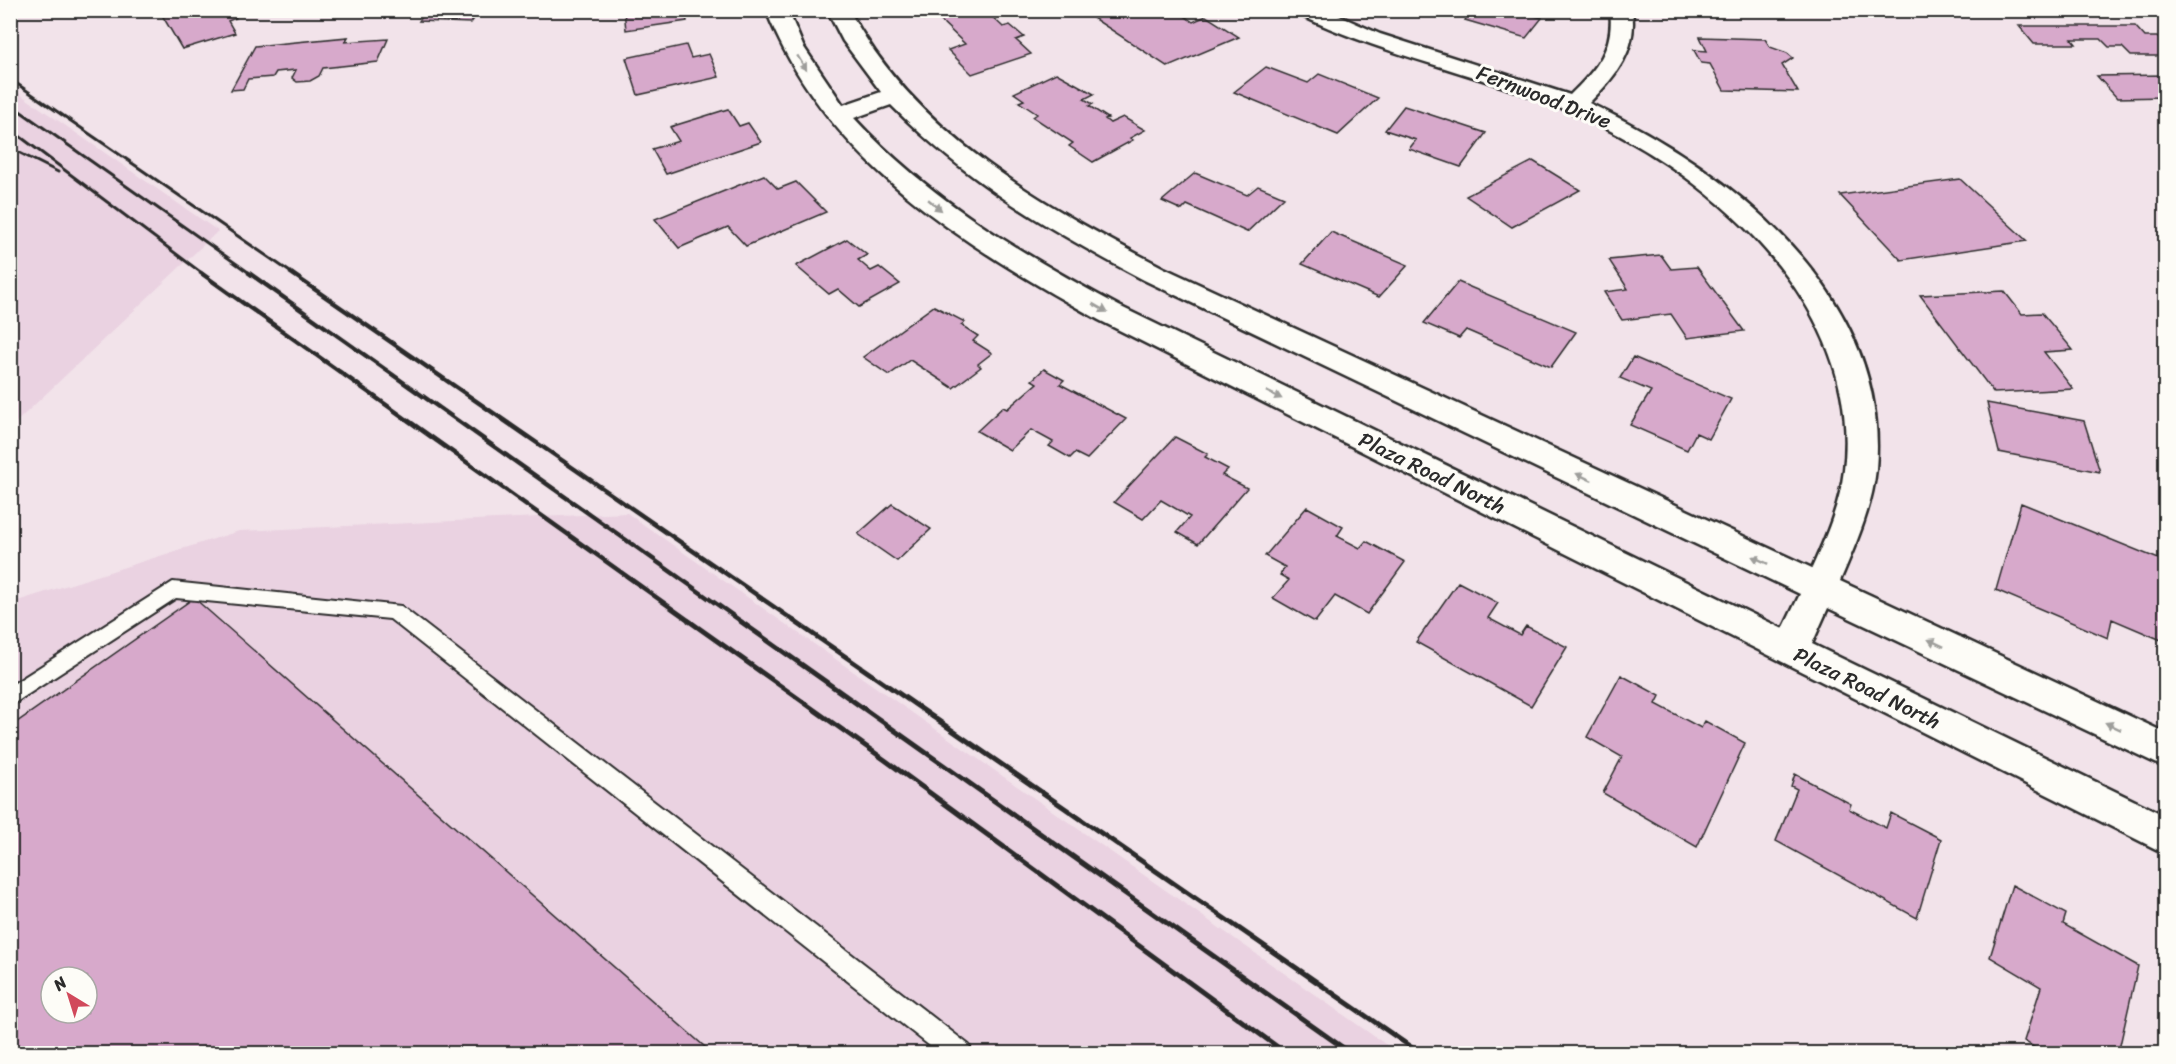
<svg xmlns="http://www.w3.org/2000/svg" width="2176" height="1064" font-family="Sriracha,sans-serif">
  <style>
    .built { fill: #ead2e1; fill-rule: evenodd }
    .building { fill: #d7a9cb; stroke: #2b2b2b; stroke-width: 1.5; fill-rule: evenodd }
    .lines { fill: none; stroke-linecap: round; stroke-linejoin: round }
    .lane-casing { stroke: #2b2b2b; stroke-width: 4 }
    .street-casing { stroke: #2b2b2b; stroke-width: 5 }
    .lane { fill: #fdfcf7; fill-rule: evenodd }
    .street { fill: #fdfcf7; fill-rule: evenodd }
    .rail-far2 { stroke: #2b2b2b; stroke-width: 3 }
    .rail-far1 { stroke: #2b2b2b; stroke-width: 4.5 }
    .rail { stroke: #2b2b2b; stroke-width: 5 }
    .oneway { fill: #9e9e9b }
    .labels { text-anchor: middle; dominant-baseline: central; stroke-width: 6; stroke-linejoin: round; paint-order: stroke }
    .street-label { font-size: 21px; fill: #2b2b2b; stroke: #fdfcf7 }
  </style>
  <rect width="100%" height="100%" fill="#f2e3ea"/>
  <filter id="ink" filterUnits="userSpaceOnUse"><feTurbulence type="fractalNoise" baseFrequency=".0167" numOctaves="2"/><feDisplacementMap in="SourceGraphic" scale="12" xChannelSelector="R" yChannelSelector="G"/><feConvolveMatrix kernelMatrix="1 2 1 2 8 2 1 2 1" color-interpolation-filters="sRGB"/></filter>
  <g filter="url(#ink)">
    <path class="built" d="M11 88 218 231 11 427Z
      M627 513 1398 1053 11 1054V603L239 531ZM51 977H87V1013H51Z"/>
    <path class="building" d="M159 10H230L236 18 228 21 235 33 182 49Z
      M427 10H480L471 23 419 21Z
      M624 10H685L687 21 626 30Z
      M959 10H985L1003 27 1010 25 1024 37 1016 40 1031 54 972 74 948 50 965 44 937 17Z
      M1088 10H1176L1193 22 1206 16 1239 37 1168 67 1084 12Z
      M1473 10H1529L1527 14 1542 18 1526 38 1465 20Z
      M2019 26H2135L2145 37H2157L2166 45V56H2131L2122 47H2109L2101 39H2072L2076 44H2034Z
      M348 37 345 42 388 39 378 62 323 68 319 76 310 81 297 82 292 78 296 70 276 72 273 77 248 79 243 89 231 90 255 46Z
      M1700 37 1765 39 1770 47 1787 53 1793 58 1782 65 1798 92 1724 90 1710 64 1701 63 1694 50 1707 51Z
      M686 45 691 58 709 54 719 77 638 95 626 58Z
      M1266 67 1308 83 1319 74 1378 98 1338 135 1234 92Z
      M1056 73 1094 94 1084 99 1093 104 1089 106 1108 118 1105 119 1110 123 1123 117 1145 130 1130 138 1133 140 1093 162 1069 146 1073 143 1033 117 1037 114 1019 102 1024 100 1014 93Z
      M2166 75V97L2117 98 2097 76Z
      M1404 106 1486 133 1461 167 1409 149 1416 140 1385 130Z
      M728 109 739 126 748 123 761 142 666 174 652 149 679 141 670 127Z
      M1533 161 1580 190 1512 227 1466 196Z
      M1195 173 1247 195 1258 186 1284 197 1247 232 1187 205 1182 210 1162 201Z
      M764 175 778 189 796 182 826 212 746 246 728 227 679 248 655 219Z
      M1960 179 2027 241 1901 260 1840 195Z
      M1331 232 1408 265 1379 297 1302 264Z
      M847 239 867 255 858 260 871 271 879 267 900 284 859 307 838 289 829 294 796 266Z
      M1661 255 1671 269 1697 267 1744 331 1687 338 1671 314 1622 320 1604 292 1628 289 1609 260Z
      M1458 282 1576 332 1551 367 1466 330 1459 338 1424 323Z
      M2004 291 2022 314 2042 313 2073 350 2044 352 2073 389 1994 393 1920 295Z
      M934 306 965 322 961 325 978 336 973 341 992 353 978 364 981 367 953 388 910 360 889 375 863 357Z
      M1633 357 1731 399 1709 439 1696 433 1687 450 1630 425 1651 391 1620 378Z
      M1044 369 1064 380 1060 384 1126 419 1087 459 1075 453 1070 458 1049 446 1053 442 1031 430 1010 450 977 431 1003 407 1007 409 1037 383 1032 380Z
      M1987 403 2084 421 2100 472 1999 452Z
      M1175 437 1208 454 1205 457 1228 469 1222 475 1247 488 1198 544 1177 532 1190 517 1161 500 1143 519 1114 502Z
      M2021 503 2166 562V642L2112 619 2108 638 1996 590Z
      M892 504 931 529 897 561 858 534Z
      M1307 507 1343 527 1337 536 1360 548 1366 541 1405 562 1367 614 1335 596 1315 622 1273 598 1289 580 1280 575 1285 567 1265 556Z
      M1458 582 1498 603 1488 618 1520 635 1526 626 1567 647 1531 706 1416 642Z
      M194 598 713 1054H10V727ZM51 977H87V1013H51Z
      M1621 675 1660 696 1656 704 1701 728 1705 721 1745 743 1697 847 1603 793 1622 757 1587 737Z
      M1795 774 1851 804 1849 809 1886 828 1891 813 1941 839 1917 918 1776 841 1797 789 1791 786Z
      M2012 885 2066 914 2063 924 2138 966 2118 1054H2045L2024 1041 2041 987 1990 957Z"/>
    <g class="lines">
      <defs>
        <path id="lane" d="M173 582 401 606 969 1045 972 1054H940L390 619 176 598 10 706V686Z"/>
        <path id="street" d="M766 10H788L803 46 843 105 881 92 843 41 827 10H849C917 136 1041 204 1164 268L1812 568C1826 537 1840 504 1844 470 1864 302 1705 167 1564 109 1477 73 1385 56 1300 15L1297 10H1326L1380 34 1570 95C1596 70 1615 48 1610 10H1632C1638 50 1616 76 1589 103 1730 170 1891 293 1876 469 1872 508 1855 546 1840 581L2166 733V768L1828 608 1812 644 2166 816V854L1099 320C963 244 826 162 766 10ZM891 105C969 184 1048 229 1144 280L1800 594 1783 629 1119 306C1022 254 930 200 854 118Z"/>
      </defs>
      <use href="#lane" class="lane-casing"/>
      <use href="#street" class="street-casing"/>
      <use href="#lane" class="lane"/>
      <use href="#street" class="street"/>
      <path class="rail-far2" d="M10 79 293 274
        M10 104 251 274
        M10 129 203 274
        M10 148 58 172"/>
      <path class="rail-far1" d="M201 273 691 622
        M249 273 742 622
        M291 273 796 622"/>
      <path class="rail" d="M689 621 885 760 1287 1054
        M740 621 1352 1054
        M794 621 1421 1054"/>
    </g>
    <defs><path id="oneway-solid" d="M-6-.8H1V-3.2L6.5 0L1 3.2V.8H-6Z" transform="scale(1.5)"/></defs>
    <g class="oneway">
      <use href="#oneway-solid" transform="translate(802 63) rotate(58)"/>
      <use href="#oneway-solid" transform="translate(935 205) rotate(40)"/>
      <use href="#oneway-solid" transform="translate(1100 308) rotate(29)"/>
      <use href="#oneway-solid" transform="translate(1274 395) rotate(26)"/>
      <use href="#oneway-solid" transform="translate(1584 477) rotate(-155)"/>
      <use href="#oneway-solid" transform="translate(1760 560) rotate(-155)"/>
      <use href="#oneway-solid" transform="translate(1936 643) rotate(-155)"/>
      <use href="#oneway-solid" transform="translate(2113 726) rotate(-155)"/>
    </g>
  </g>
  <g class="labels">
    <g class="street-label">
      <text transform="translate(1544 97) rotate(21)">Fernwood Drive</text>
      <text transform="translate(1432 473) rotate(26)">Plaza Road North</text>
      <text transform="translate(1867 688) rotate(26)">Plaza Road North</text>
    </g>
  </g>
  <rect width="2176" height="1064" fill="none" stroke="#fdfcf7" stroke-width="36"/>
  <rect x="18" y="18" width="2140" height="1028" fill="none" stroke="#2b2b2b" stroke-width="2" filter="url(#ink)"/>
  <g transform="translate(69 995) rotate(322)"><circle r="28" fill="#fdfcf7" stroke="#a9a8a5" stroke-width="1.5"/>
  <path d="M0-4.5L10 22L0 15L-10 22Z" fill="#d1495b"/>
  <text y="-9" font-size="16" font-weight="bold" text-anchor="middle" fill="#2b2b2b">N</text>
  </g>
</svg>
